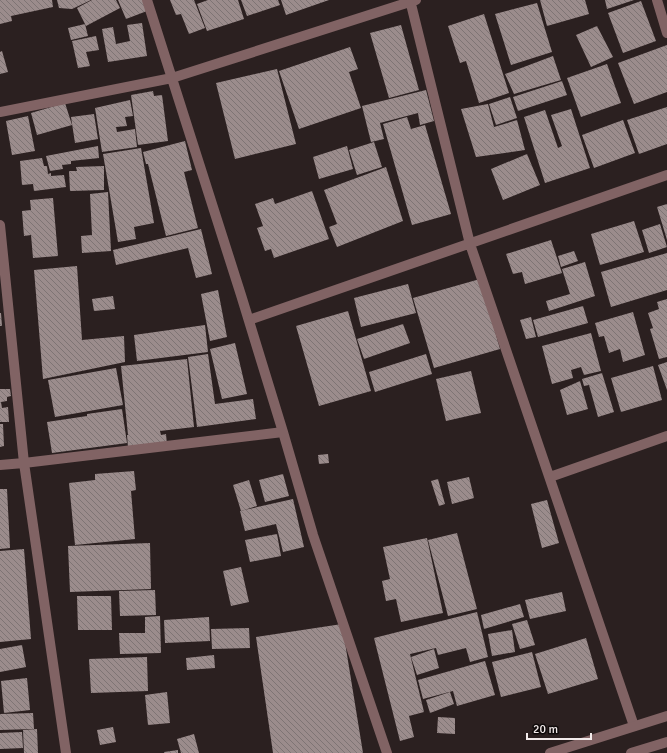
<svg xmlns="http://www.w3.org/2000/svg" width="667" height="753" font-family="Signika,sans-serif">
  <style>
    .building { fill: url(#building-back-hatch) }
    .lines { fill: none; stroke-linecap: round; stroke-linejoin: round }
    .minor { stroke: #816364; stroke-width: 10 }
    .tertiary { stroke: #816364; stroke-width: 10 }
  </style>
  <defs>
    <pattern id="building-back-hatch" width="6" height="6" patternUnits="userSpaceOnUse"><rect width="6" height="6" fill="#9b8c8c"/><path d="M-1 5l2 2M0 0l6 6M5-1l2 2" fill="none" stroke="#7e7474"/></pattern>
  </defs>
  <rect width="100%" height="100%" fill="#2b2020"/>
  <path class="building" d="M0 0H52L53 7 11 16 12 21 0 24Z
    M57 0H91L72 9 59 8Z
    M92 0H116L120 8 86 26 77 8Z
    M118 0H143L147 11 126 19Z
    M170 0H194L205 28 189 34 181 14 176 15Z
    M208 0H238L244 19 207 31 197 4Z
    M241 0H278L280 5 247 16Z
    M281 0H329L286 15Z
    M540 0H585L589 14 547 26Z
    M605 0H634L607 9Z
    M641 1 656 41 623 53 608 13Z
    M537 3 552 52 511 65 495 14Z
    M484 14 509 93 479 103 466 61 460 63 448 26Z
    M142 23 147 56 108 62 102 29 113 27 116 44 130 41 127 25Z
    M85 24 88 36 71 40 68 28Z
    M401 25 419 90 389 98 370 33Z
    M597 26 613 57 591 67 576 35Z
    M96 36 99 50 86 52 90 66 78 68 72 41Z
    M667 45V92L634 104 618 63Z
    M350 47 358 69 349 72 361 108 299 129 279 71Z
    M2 51 8 72 0 74V52Z
    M553 56 561 80 514 94 505 74Z
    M607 64 621 103 581 117 567 78Z
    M277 69 296 144 235 159 216 83Z
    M562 81 567 95 518 111 513 97Z
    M426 90 434 121 420 125 418 113 380 123 384 139 371 142 362 106Z
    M153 91 154 96 162 95 168 141 138 145 131 95Z
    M510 97 517 118 496 125 489 104Z
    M130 100 133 116 125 117 127 126 116 127 117 132 135 129 137 147 102 152 95 108Z
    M65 103 72 125 37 135 31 113Z
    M488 104 494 127 517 120 525 150 476 157 461 109Z
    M667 107V144L639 154 627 120Z
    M571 109 590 168 545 183 524 117 545 110 558 148 562 146 551 115Z
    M94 114 98 139 75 143 71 117Z
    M28 116 35 151 12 155 6 121Z
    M407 117 411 129 425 125 451 214 412 225 383 124Z
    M623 120 635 153 594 168 582 135Z
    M185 141 192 170 184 172 198 228 166 236 148 164H146L143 152Z
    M374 142 382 167 357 175 349 150Z
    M98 146 99 158 71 161V164L62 165 63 169 50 171 46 156Z
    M347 146 353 169 319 179 313 157Z
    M141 148 154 223 134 227 136 239 118 242 103 154Z
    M527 154 540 185 503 200 491 169Z
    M42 158 44 166H47L48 174 51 173V176L64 175 66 187 34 191 33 184 22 185 20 161Z
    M104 166V190L70 191 69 171H77L76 167Z
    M386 167 403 221 337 247 329 227 337 224 324 190Z
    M312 191 329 239 274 258 271 249 265 251 257 228 263 226 255 204 273 198 275 204Z
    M108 192 111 251 82 253 81 236 92 235 90 194Z
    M53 198 58 256 33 258 31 235 24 236 22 211 31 210 30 200Z
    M667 204V240L657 207Z
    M634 221 644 252 600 265 591 234Z
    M660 224 667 247 649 253 642 230Z
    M201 229 212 274 196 278 188 248 116 265 113 250Z
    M551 240 562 273 525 284 522 272 513 274 506 254Z
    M574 251 578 261 561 267 558 256Z
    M667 253V290L611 307 601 272Z
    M585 262 595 296 549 311 546 301 570 294 562 269Z
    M77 266 82 340 124 336 125 362 43 379 34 270Z
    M480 279 500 349 434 368 413 298Z
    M408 284 416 313 361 327 354 298Z
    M218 290 227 337 210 341 201 294Z
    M113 296 115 309 94 311 92 299Z
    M667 299V357L659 359 650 329 653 328 648 313 659 309 657 302Z
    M583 306 588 323 538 337 533 320Z
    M348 311 371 391 319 406 296 326Z
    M633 312 645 355 623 362 620 349 609 353 604 336 599 337 595 323Z
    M0 313H1L2 326H0Z
    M531 317 536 337 526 339 520 320Z
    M403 324 410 343 364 359 357 339Z
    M205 325 208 352 137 361 134 335Z
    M591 333 601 371 584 375 581 367 571 370 573 378 552 384 542 346Z
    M235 343 247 394 222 399 210 349Z
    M208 354 215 404 253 399 256 419 197 427 188 357Z
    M426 354 432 374 375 392 369 372Z
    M187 359 194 427 160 431 161 435 166 434 167 445 128 448 127 435H128L121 366Z
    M667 362V390L658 365Z
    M653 366 662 400 621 412 611 378Z
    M116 368 123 405 55 417 48 380Z
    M471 371 481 413 446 421 436 379Z
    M602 373 614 412 598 417 589 385 584 386 582 379Z
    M580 381 588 409 567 415 560 390Z
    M0 389H10L11 396 7 397V401L1 402 2 408 8 407 9 422H0Z
    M122 409 127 443 52 453 47 422 87 416V414Z
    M0 424H3L4 446 0 447Z
    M328 454 329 463 319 464 318 455Z
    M134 471 136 490 131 491 135 539 75 545 69 483 95 480V474Z
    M283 474 289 496 265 502 259 480Z
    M469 477 474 498 452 504 447 482Z
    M438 479 445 504 439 506 431 481Z
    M249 480 257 506 241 511 233 485Z
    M0 489H7L10 548 0 549Z
    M293 499 304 547 283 552 276 524 245 531 240 511Z
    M547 500 559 543 542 548 531 504Z
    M457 533 477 609 448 616 428 540Z
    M277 534 281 556 250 562 245 540Z
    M427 538 443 613 401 622 396 599 386 601 382 581 390 579 383 547Z
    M150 543 151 589 70 592 68 546Z
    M24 549 31 639 0 642V551Z
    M241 567 249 602 231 606 223 571Z
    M155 590 156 615 120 616 119 591Z
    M562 592 566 611 530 619 525 600Z
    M77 596H111L112 630H78Z
    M520 604 524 617 484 629 481 615Z
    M477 612 488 657 470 662 466 648 438 655 436 648 410 654 424 712 409 716 414 737 400 741 374 638Z
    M160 616 161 653 120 654 119 633H145V617Z
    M209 617 210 641 165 643 164 620Z
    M527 620 535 645 520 649 512 624Z
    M342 624 363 753H273L256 637Z
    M249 628 250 648 212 649 211 629Z
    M512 630 515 652 492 656 488 634Z
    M586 638 598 679 548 694 535 654Z
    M22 645 26 667 0 672V649Z
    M434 649 439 668 417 675 411 657Z
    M532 652 541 687 501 697 492 662Z
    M214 655 215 668 187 670 186 658Z
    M147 657 148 691 91 693 89 659Z
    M485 661 495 695 457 706 453 691 423 699 418 680Z
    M27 678 30 710 4 713 1 681Z
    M167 692 170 723 148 725 145 695Z
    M450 692 454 704 430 713 426 700Z
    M33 713 34 729 0 730V714Z
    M438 717 455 718V734L437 733Z
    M113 727 116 742 100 745 97 730Z
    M37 729 38 753H24L23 730Z
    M22 732 23 748 0 749V733Z
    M194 734 199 753H181L177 739Z
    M178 750V753H164V752Z"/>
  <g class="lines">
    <path class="minor" d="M147 0 241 295 283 432 313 535 387 753
      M410 0 470 244 634 726
      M657 0 667 33
      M0 112 172 78 416 0
      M0 225 24 463 66 753
      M249 320 667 175
      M0 465 24 463 283 432
      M550 477 667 436"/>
    <path class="tertiary" d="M550 753 667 716
      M631 753 667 742"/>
  </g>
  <path d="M527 733v6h64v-6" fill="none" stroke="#f3ebeb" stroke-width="2"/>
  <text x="533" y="733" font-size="12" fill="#f3ebeb" stroke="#100b0b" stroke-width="3" paint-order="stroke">20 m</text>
</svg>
